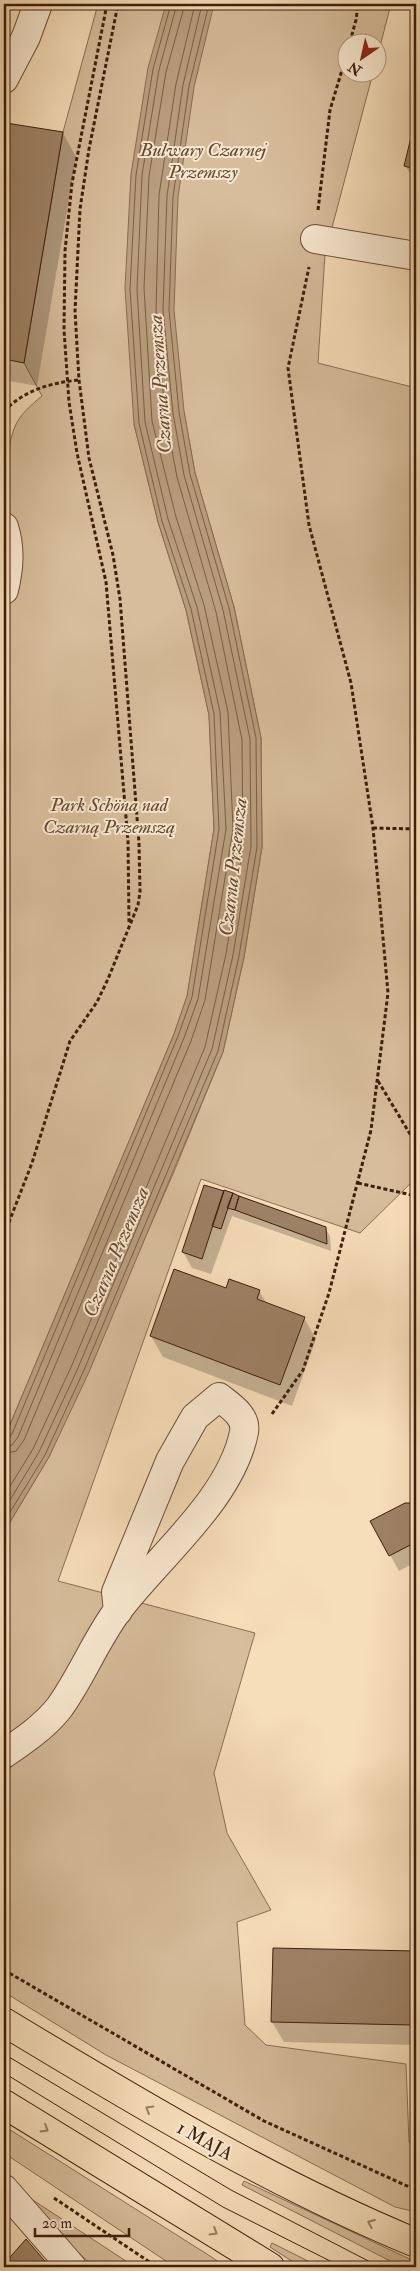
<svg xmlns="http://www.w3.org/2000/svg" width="420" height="2271" font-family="'IM FELL Double Pica',serif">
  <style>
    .green { fill: #d7bd9c; stroke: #8a6e54 }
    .water { fill: #b89d7e; stroke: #876a50 }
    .shadow { fill: #0003 }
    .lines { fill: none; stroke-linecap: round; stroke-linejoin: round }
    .shore { stroke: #7a5e44; stroke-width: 1 }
    .building { fill: #9e8266; stroke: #3d1e0b }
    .minor-casing { stroke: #6c4e37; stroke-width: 30 }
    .major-casing { stroke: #3d1e0b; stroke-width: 30 }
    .path { stroke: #3d1e0b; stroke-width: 3; stroke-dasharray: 4 2.5; stroke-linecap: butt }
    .minor { stroke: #faead2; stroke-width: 28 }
    .major { stroke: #f7deba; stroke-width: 28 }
    .tram { stroke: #3d1e0b; stroke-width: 1 }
    .oneway { stroke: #9a7e62 }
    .labels { text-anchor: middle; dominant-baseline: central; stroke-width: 4; stroke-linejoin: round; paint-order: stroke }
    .park-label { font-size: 19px; font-style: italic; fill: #64462f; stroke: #faead2 }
    .street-label { font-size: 19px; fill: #3d1e0b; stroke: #faead2 }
    .water-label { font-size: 20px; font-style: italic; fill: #684a33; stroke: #faead2 }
  </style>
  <rect width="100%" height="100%" fill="#f7deba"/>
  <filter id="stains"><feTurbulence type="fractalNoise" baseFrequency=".004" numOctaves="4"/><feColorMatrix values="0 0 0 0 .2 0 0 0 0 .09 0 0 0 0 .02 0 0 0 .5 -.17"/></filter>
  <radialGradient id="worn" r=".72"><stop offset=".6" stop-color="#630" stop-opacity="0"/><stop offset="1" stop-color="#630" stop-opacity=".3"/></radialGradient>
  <path class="green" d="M98 4H391L378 54V42H348V72L373 73 325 254 318 363 416 388V1178L360 1233 201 1179 58 1581 255 1633 214 1773 227 1833 271 1910 237 1922 245 2025 266 2045 406 2064 409 2142 416 2144V2212L395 2207 106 2055 4 1992V1532L49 1457 173 1174 223 1052 244 957 262 847 261 738 234 607 195 473 184 412 134 424 158 522 186 610 209 715 214 829 187 997 174 1034 4 1439V507L7 505C8 481 5 452 14 429 19 415 31 405 42 396L24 363 63 132Z
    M4 2126 210 2256 226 2267H175L4 2153Z
    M244 2181 416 2262V2267H402L242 2185Z
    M16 2189 135 2267H94L20 2199Z
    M272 2243 320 2267H301L270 2247Z"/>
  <path class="water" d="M166 4H214L194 87 178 197 174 310 184 411 195 473 234 607 261 738 262 847 244 957 223 1052 89 1372 49 1457 4 1532V1439L174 1034 187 996 214 829 209 715 186 610 158 522 134 424 125 288 131 174 148 68Z"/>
  <path class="shadow" d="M4 39 19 63 4 91Z
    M416 122V182L405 166Z
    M7 124 63 133 76 157 37 386 4 380V141Z
    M205 1186 325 1228 330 1236 331 1251 232 1216 211 1274 192 1268 183 1252Z
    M259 1291 267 1304 304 1318 316 1339 292 1406 163 1357 151 1336Z
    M405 1504H416V1562L399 1571 372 1522Z
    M414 1952 416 1956V2045L284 2042 272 2022Z"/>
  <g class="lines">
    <path class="shore" d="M4 1440 8 1439 12 1434 178 1036 192 997 219 829 214 714 191 609 162 521 139 423 130 289 136 175 153 69 171 4
      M4 1447 12 1445 18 1437 184 1038 198 999 226 829 220 712 197 607 168 519 145 422 137 289 142 175 159 70 177 4
      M4 1454 16 1451 24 1440 191 1041 205 1000 233 829 228 712 204 605 176 517 152 421 144 288 149 176 166 72 185 4
      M4 1496 33 1449 72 1365 205 1047 226 954 243 846 242 740 216 612 177 477 165 414 156 310 159 195 176 84 195 4
      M4 1510 39 1452 78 1368 212 1049 233 955 251 846 250 739 223 610 184 475 173 413 163 310 167 196 183 85 202 4
      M4 1522 45 1455 84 1370 218 1051 239 956 257 847 256 738 229 608 190 474 179 412 169 310 173 197 189 86 209 4"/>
  </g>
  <path class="building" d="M416 117V169L404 166Z
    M6 123 63 132 24 363 4 359V134Z
    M204 1185 224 1191 202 1259 182 1252Z
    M224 1190 233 1193 221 1229 212 1226Z
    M233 1193 239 1196 235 1210 227 1208Z
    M239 1196 326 1227 327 1244 235 1210Z
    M174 1269 226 1288 229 1279 260 1290 257 1299 305 1317 280 1385 150 1336Z
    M405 1503H416V1542L389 1556 370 1521Z
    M273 1948 415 1951 412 2025 271 2022Z
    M26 2239 50 2267H4V2264Z"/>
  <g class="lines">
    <defs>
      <path id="minor" d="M4 79 26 37 38 4
        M315 239 416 256
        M4 527C11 549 9 569 4 590
        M4 1754C23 1741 44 1727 59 1708 81 1678 95 1641 118 1610 157 1558 231 1499 244 1432 247 1416 230 1406 219 1397L195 1417 170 1461 116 1592 118 1611
        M4 2189 72 2267"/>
      <path id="major" d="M4 2022C138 2103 271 2183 416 2243
        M4 2104 270 2267"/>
    </defs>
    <use href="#minor" class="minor-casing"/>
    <use href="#major" class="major-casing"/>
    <path class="path" d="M107 4 72 183 65 251 64 330 69 402 77 453 106 582 128 841 129 922
      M350 42 356 20 358 4
      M318 210 330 110 348 50
      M4 411C25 390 50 383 79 380
      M373 828 416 829
      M378 1081 416 1144
      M358 1183 416 1196
      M4 1235 32 1163 70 1041 97 1002 108 979 138 905 140 892 139 843 120 599 113 555 89 458 79 380 75 311 80 209 89 149 118 4
      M272 1414 303 1370 329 1293 371 1130 388 993 373 828 351 683 309 525 288 368 309 267
      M4 1970 264 2121 416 2190
      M54 2198 157 2267"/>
    <use href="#minor" class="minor"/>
    <use href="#major" class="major"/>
    <path class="tram" d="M4 2054 231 2190 380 2267
      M4 2073 223 2207 342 2267"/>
  </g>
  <defs><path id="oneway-chevron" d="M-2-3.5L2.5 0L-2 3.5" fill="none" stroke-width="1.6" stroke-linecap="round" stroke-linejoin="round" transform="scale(1.25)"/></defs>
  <g class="oneway">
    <use href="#oneway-chevron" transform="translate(149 2109) rotate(-149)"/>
    <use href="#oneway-chevron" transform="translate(45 2129) rotate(31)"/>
    <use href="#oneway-chevron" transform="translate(371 2223) rotate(-157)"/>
    <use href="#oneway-chevron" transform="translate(214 2232) rotate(31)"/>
  </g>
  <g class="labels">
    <g class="park-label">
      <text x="203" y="150">Bulwary Czarnej<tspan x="203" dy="22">Przemszy</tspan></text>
      <text x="109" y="805">Park Schöna nad<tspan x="109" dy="22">Czarną Przemszą</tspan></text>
    </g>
    <g class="street-label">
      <text transform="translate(205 2141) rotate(29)">1 MAJA</text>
    </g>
    <g class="water-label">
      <text transform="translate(160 384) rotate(-94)">Czarna Przemsza</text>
      <text transform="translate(233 867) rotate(-84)">Czarna Przemsza</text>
      <text transform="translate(116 1252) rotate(-67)">Czarna Przemsza</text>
    </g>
  </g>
  <rect width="420" height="2271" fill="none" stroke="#f7deba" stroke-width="20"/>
  <rect x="5" y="5" width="410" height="2261" fill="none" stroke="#3d1e0b" stroke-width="2.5"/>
  <rect x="10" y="10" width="400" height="2251" fill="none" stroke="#3d1e0b"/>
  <g transform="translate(362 58) rotate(214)"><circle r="24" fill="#faead2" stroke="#ae9882"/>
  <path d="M0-4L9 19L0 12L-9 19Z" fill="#8f2418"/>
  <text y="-8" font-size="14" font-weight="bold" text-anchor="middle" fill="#3d1e0b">N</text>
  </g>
  <path d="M35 2228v8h94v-8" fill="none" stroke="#3d1e0b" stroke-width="2.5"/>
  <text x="42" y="2228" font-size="15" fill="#3d1e0b" stroke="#faead2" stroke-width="4" paint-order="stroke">20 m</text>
  <rect width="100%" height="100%" filter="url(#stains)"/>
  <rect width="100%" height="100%" fill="url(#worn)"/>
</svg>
